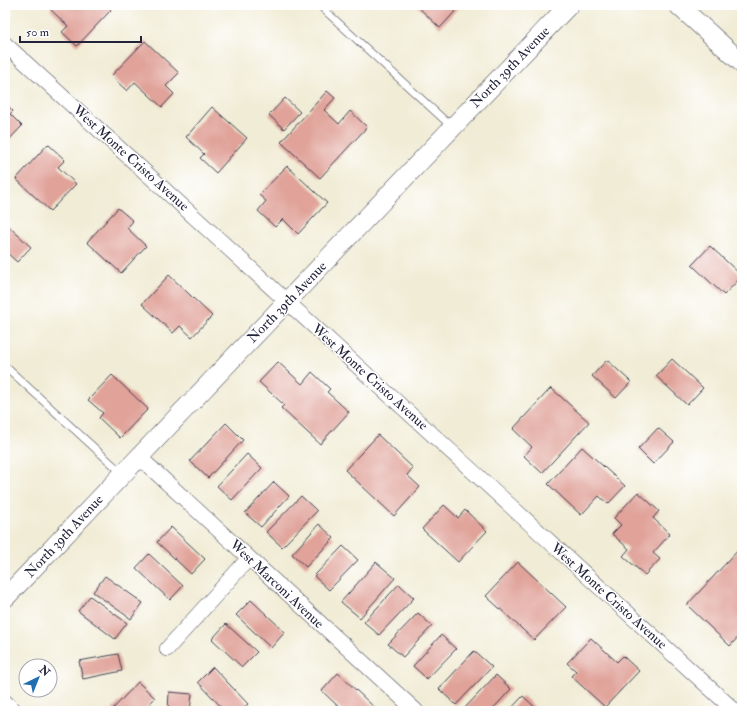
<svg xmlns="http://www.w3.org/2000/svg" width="747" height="716" font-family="'IM FELL Double Pica',serif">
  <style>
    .building { fill: #e0a299 }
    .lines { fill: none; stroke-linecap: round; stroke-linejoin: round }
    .service-casing { stroke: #414052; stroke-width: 8 }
    .minor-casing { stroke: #414052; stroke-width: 16 }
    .tertiary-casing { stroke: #414052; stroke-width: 20 }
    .service { stroke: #fff; stroke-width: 7 }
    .minor { stroke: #fff; stroke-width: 15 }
    .tertiary { stroke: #fff; stroke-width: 19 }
    .labels { text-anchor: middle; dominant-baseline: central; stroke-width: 3; stroke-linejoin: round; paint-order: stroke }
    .street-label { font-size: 14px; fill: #22223b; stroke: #fff }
  </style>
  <rect width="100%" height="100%" fill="#fff"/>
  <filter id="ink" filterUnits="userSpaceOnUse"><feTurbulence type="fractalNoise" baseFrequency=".025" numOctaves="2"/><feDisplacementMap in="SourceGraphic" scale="8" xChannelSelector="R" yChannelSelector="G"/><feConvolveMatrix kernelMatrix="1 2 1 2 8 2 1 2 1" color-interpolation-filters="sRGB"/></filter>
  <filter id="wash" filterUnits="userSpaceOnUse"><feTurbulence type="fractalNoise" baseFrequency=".012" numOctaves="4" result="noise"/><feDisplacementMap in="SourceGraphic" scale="16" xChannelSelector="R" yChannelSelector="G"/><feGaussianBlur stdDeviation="0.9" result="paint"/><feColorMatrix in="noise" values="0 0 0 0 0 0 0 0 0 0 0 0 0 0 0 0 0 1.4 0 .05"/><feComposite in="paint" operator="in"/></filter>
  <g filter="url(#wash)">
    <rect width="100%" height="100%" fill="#f1ecd5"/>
    <g id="blocks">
      <path class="building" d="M53 5H106L111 10 77 46 62 32 68 26 50 9Z
        M416 5H459L460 6 440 28Z
        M145 41 179 73 166 86 174 94 162 107 135 82 127 91 111 76Z
        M327 91 335 98 324 110 339 124 350 111 367 127 320 178 281 142Z
        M285 98 300 112 284 129 269 115Z
        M5 103 13 111 10 114 22 126 5 144Z
        M212 107 247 138 216 173 200 158 204 154 186 137Z
        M48 144 65 160 58 167 76 184 50 211 16 179Z
        M287 166 327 203 298 234 283 219 275 227 258 211 266 201 259 195Z
        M118 208 133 221 127 228 146 246 121 273 87 242Z
        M5 223 31 247 17 262 5 251Z
        M710 246 742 276 724 295 692 265Z
        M169 275 212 316 192 337 180 326 173 333 142 304Z
        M672 359 703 388 687 405 656 376Z
        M607 360 631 382 616 398 592 376Z
        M278 362 302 384 312 372 330 389 327 392 349 412 320 444 281 408 284 405 259 382Z
        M112 375 148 409 120 438 99 418 103 413 88 400Z
        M551 388 589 422 542 473 524 456 532 447 513 429Z
        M226 423 243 440 208 478 190 461Z
        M658 428 674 442 653 464 638 449Z
        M378 435 413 468 407 475 420 487 394 516 345 470Z
        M582 447 625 486 608 504 599 496 581 515 548 484Z
        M247 454 262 468 232 500 217 486Z
        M274 482 289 496 261 527 245 513Z
        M638 492 659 511 653 518 670 534 653 553 660 559 645 575 623 556 629 549 612 534 621 525 614 518Z
        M301 496 317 511 282 547 266 532Z
        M444 505 458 518 465 510 487 531 458 562 422 529Z
        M319 524 334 538 306 567 292 554Z
        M171 527 205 559 191 574 157 542Z
        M343 546 358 560 329 590 314 576Z
        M742 546V633L730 646 687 605Z
        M149 554 183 586 170 600 136 568Z
        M376 562 395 578 360 618 341 602Z
        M518 562 566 607 534 640 486 596Z
        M105 576 143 603 131 619 93 592Z
        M399 584 414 598 379 635 364 622Z
        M90 596 127 623 115 639 78 611Z
        M251 600 285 632 271 648 236 615Z
        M418 613 432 626 403 657 388 644Z
        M226 624 257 652 242 667 212 639Z
        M441 635 456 649 427 679 413 666Z
        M591 638 617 662 623 656 639 671 605 707 571 676 576 671 567 663Z
        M474 651 492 667 456 705 439 689Z
        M118 654 122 671 83 679 79 661Z
        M213 667 248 704 240 711H225L198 682Z
        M338 673 376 709 374 711H343L322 691Z
        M496 675 511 689 491 711H462Z
        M138 682 155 698 143 711H111Z
        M169 692 192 694 190 711H168Z
        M523 696 539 711H509Z"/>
    </g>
  </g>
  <g filter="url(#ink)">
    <use href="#blocks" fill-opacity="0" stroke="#414052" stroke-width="1"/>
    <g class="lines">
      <defs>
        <path id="service" d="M319 5 452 127
          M5 366 123 474"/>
        <path id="minor" d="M5 44 735 711
          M139 457 416 711
          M167 649 249 558
          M5 702 15 711"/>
        <path id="tertiary" d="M678 5 742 63
          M5 598 569 5"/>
      </defs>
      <use href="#service" class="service-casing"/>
      <use href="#minor" class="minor-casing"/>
      <use href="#tertiary" class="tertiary-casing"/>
      <use href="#service" class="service"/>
      <use href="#minor" class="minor"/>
      <use href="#tertiary" class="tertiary"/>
    </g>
  </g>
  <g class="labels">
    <g class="street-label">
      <text transform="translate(510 67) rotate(-46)">North 39th Avenue</text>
      <text transform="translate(131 158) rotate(42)">West Monte Cristo Avenue</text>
      <text transform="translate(287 302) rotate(-46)">North 39th Avenue</text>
      <text transform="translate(370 377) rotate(42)">West Monte Cristo Avenue</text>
      <text transform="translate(64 536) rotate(-47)">North 39th Avenue</text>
      <text transform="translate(277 584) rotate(43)">West Marconi Avenue</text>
      <text transform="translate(609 596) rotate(42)">West Monte Cristo Avenue</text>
    </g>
  </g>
  <rect width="747" height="716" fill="none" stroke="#fff" stroke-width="20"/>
  <g transform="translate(38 678) rotate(43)"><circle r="19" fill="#ffffff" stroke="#a7a7b1"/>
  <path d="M0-3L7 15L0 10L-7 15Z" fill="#1f6fb2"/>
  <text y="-6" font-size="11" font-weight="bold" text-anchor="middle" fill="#22223b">N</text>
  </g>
  <path d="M20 36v6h121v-6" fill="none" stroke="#22223b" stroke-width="2"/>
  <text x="26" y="36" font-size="12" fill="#22223b" stroke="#ffffff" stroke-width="3" paint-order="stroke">50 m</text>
</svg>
